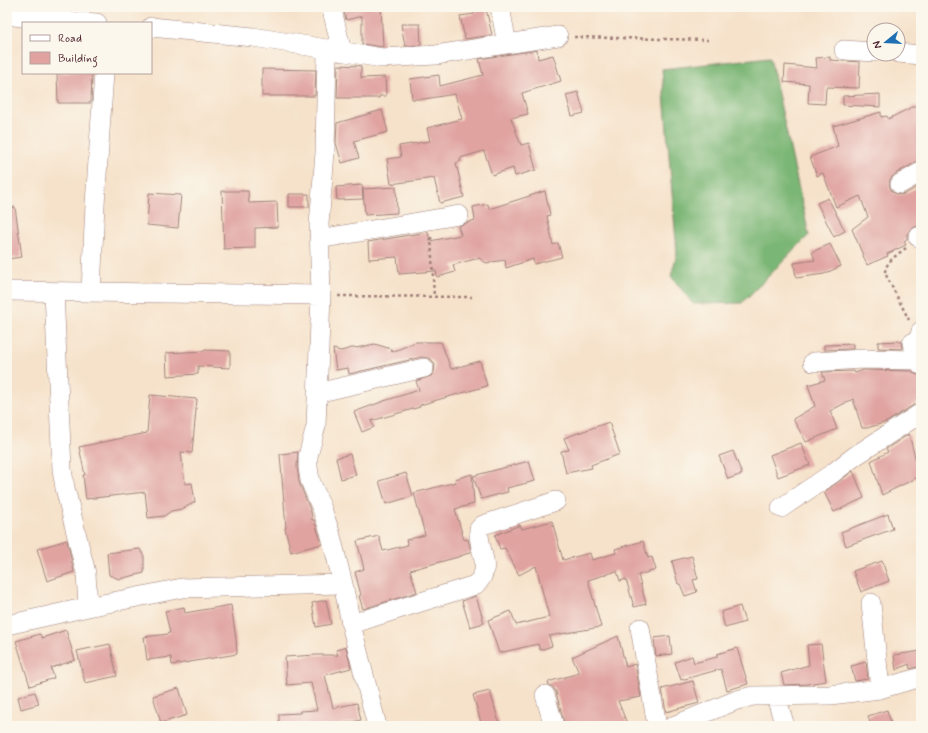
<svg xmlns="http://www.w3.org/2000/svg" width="928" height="733" font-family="Mynerve,sans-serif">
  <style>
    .forest { fill: #7ab675; stroke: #626a50 }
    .building { fill: #e0a3a0 }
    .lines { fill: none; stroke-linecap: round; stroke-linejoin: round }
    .minor-casing { stroke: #a0807a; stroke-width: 20 }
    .path { stroke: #a0807a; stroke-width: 2.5; stroke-dasharray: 3 3; stroke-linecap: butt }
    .minor { stroke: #fff; stroke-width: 19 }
  </style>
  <rect width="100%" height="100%" fill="#fbf7ec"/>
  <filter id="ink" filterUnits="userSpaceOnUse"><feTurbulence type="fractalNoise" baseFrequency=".025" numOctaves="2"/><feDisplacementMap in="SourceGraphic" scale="8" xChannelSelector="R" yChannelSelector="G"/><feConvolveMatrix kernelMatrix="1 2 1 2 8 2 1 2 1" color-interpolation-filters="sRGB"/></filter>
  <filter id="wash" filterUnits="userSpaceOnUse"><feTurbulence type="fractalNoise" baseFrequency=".012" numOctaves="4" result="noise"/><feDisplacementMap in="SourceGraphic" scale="16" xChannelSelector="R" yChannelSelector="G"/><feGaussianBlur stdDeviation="0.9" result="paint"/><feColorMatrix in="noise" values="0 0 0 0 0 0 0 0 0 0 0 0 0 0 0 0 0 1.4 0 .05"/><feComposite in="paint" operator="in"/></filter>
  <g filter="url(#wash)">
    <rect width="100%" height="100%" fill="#f6e2ca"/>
    <path class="forest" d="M770 57 809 235 742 303 693 304 671 276 677 254 662 69Z"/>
    <g id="blocks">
      <path class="building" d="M345 7H381L383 47 362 44V16L346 20 344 12Z
        M486 9 492 35 465 39 460 16 474 14V12Z
        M401 24H420L421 45 405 46Z
        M537 50 538 59 553 55 561 81 522 93 528 114 511 118 521 145 529 143 536 170 515 176 513 168 492 175 484 151 460 158 461 161 456 163 464 197 440 203 434 178 391 184 387 159 401 157 399 146 430 141 427 128 462 119 455 94 424 99H412L410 79 439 75 440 86 483 75 479 59Z
        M830 57V60L860 62 859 88 826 87 825 104 808 103 809 84 784 82 785 65 817 68 816 58Z
        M338 65 361 66V78L385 77 386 96H379V98H337Z
        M262 69 316 70 315 96H262Z
        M57 73H92L91 103H58Z
        M578 92 584 113 572 116 566 95Z
        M880 94V107L843 105V96Z
        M916 105 921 114V161L916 162 895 174 890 179 889 184 891 190 894 193 900 195 905 194 921 185V225L915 227 910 230 907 234V239L904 241 906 245 887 254 888 256 867 265 852 229 868 217 860 196 836 207 823 173 817 176 810 157 838 146 833 126 881 112V117L887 116 888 119Z
        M382 110 388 132 354 141 359 158 342 163 336 143 337 123Z
        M362 185 363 199 337 200 336 187Z
        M396 187 397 213 365 215 363 189Z
        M222 191H248L249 203 277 202 278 227 255 228V248L224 249Z
        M545 191 550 215 547 216 553 245 558 243 562 257 534 264 533 259 506 268 505 260 486 263 479 258 453 265 455 272 437 277 436 271 399 274 397 257 369 259 368 242 428 232 430 241 461 235 458 226 475 220 473 207 488 204 489 209Z
        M149 193 181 195 178 228 147 225Z
        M289 194H309V207H289Z
        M828 198 845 231 834 237 817 203Z
        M15 207 22 257 7 259V208Z
        M830 244 841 266 824 274 796 278 794 263 815 260 812 252Z
        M901 341 902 349 878 348V342Z
        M416 342H441L451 369 480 361 487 386 437 400 420 405V407L371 421 374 427 362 432 354 412 384 401 419 390 416 381 431 376 434 372 435 365 432 360 428 358 422 357 349 374 348 368 336 370 333 349 341 351 355 347 356 348 375 344 391 349 392 352Z
        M853 344V349L824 350V345Z
        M205 350 230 351V368L198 366V374L167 376 166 353 204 351Z
        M863 370 912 371 915 374 921 376V402L915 404 887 422 867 428H862L853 399 830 411 837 429 806 442 793 419 815 406 808 385 825 380 822 372 854 371 855 373Z
        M150 395 197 399 192 453 181 452 185 484 192 483 195 502 182 509 171 511 164 516 148 518 145 492 86 499 83 475H85L79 447 147 433Z
        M609 422 620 454 591 465 592 468 566 473 561 451 569 450 564 438Z
        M909 434 920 476 882 495 871 461 888 452 886 449Z
        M801 443 810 465 778 477 770 455Z
        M733 451 742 474 728 479 719 456Z
        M298 452 297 467 299 482 311 512 312 520H314L322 544 291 552 285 528H286L280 454Z
        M350 454 356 475 341 479 336 458Z
        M529 461 535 481 507 488 508 492 481 499 473 476Z
        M853 471 864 498 834 512 824 492Z
        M406 473 413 496 386 504 379 481Z
        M472 474 474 504 455 509 464 540 468 539 471 552 458 557 410 570 417 592 363 609 359 596 361 595 355 572 364 569 357 541 379 536 383 551 408 545 406 540 425 535 414 493 456 482 455 479Z
        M888 514 893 529 846 546 841 532Z
        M552 521 563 560 590 553 592 560 616 553 615 549 643 541 648 558 652 557 656 570 638 575 646 604 634 607 626 579 620 581 617 571 588 580 601 627 549 636 552 646 540 650 538 644 499 653 488 620 511 611 516 625 549 617 536 566 519 575 505 548 500 549 495 535 520 525 522 529Z
        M67 540 74 572 47 581 37 549Z
        M140 549 144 556V573L119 579 109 575 107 553Z
        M692 556 698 579 693 580 697 592 685 596 680 584H678L672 561Z
        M882 561 889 581 861 592 853 571Z
        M476 596 484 623 470 627 462 601Z
        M326 600 331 624 316 627 312 603Z
        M231 605 236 639 237 654 172 665 171 657 147 660 144 637 168 634 167 633H170L165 611 184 607 185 613Z
        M740 606 745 622 725 628 721 612Z
        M66 630 75 660 51 668 54 678 30 686 16 641 40 634 42 638Z
        M618 636 626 667 635 664 641 697 618 701 628 726H565L556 692 553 687 549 685 548 682 579 673 572 657Z
        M670 636 672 654 656 656 654 638Z
        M110 644 117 676 85 683 77 651Z
        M821 644 826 681 807 684 784 685 781 673 809 665 807 645Z
        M346 647 351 668 325 675 333 708 357 703 361 720 335 726H279V714L300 713V711L317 710 311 683 287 685 285 657 316 655H338L336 650Z
        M737 648 748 684 727 690 721 669 681 680 675 662 692 656 694 663 717 657V654Z
        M921 651V666L910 669 909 664 896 670 894 655Z
        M866 662 868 679 855 681 851 666Z
        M693 681 699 703 666 712 662 689Z
        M179 688 187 715 161 723 153 696Z
        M490 691 500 726H482L473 695Z
        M35 692 39 704 21 709 18 697Z
        M887 710 892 726H871L868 716Z"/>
    </g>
  </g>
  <g filter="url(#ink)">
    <use href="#blocks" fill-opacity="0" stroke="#a0807a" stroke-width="1"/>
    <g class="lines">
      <defs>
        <path id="minor" d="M334 7 332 10 342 52
          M500 7 507 44
          M7 15 37 19 97 23
          M151 27 253 37 382 58 436 55 558 36
          M327 49 325 153 319 224 321 295 316 426 308 456V467L310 480 322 509 330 532 343 584
          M844 50 874 52
          M898 53 921 55
          M900 184 921 172
          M918 237 921 236
          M319 239 459 215
          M7 291 321 295
          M54 292 62 469 65 488 86 573 88 607
          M91 292 95 204 104 73
          M921 331 919 340 912 343 921 365
          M813 362 863 359 919 360
          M317 393 424 368
          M781 508 833 473 855 456 921 413
          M871 603 880 689
          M351 624 475 585C495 568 477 550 479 529L483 525 556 501
          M7 625 88 607 182 588 343 584 351 624 377 726
          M640 628 657 726
          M545 695 554 726
          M776 697 785 726
          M673 726 737 700 753 696 830 695 880 689 921 677"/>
      </defs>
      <use href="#minor" class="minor-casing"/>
      <path class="path" d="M574 37 708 40
        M431 237 434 297
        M906 248C898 254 885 262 885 273L909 320
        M338 296 472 297"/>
      <use href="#minor" class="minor"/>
    </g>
  </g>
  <rect width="928" height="733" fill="none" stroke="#fbf7ec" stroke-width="24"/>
  <rect x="22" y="22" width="130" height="52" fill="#fbf7ec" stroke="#b4a19f"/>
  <rect x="30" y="35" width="20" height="6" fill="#ffffff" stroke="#b4a19f"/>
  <text x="58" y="42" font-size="12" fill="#4a1f2b">Road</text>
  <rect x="30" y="52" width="20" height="12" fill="#e0a3a0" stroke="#b4a19f"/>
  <text x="58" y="62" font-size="12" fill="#4a1f2b">Building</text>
  <g transform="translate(886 42) rotate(252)"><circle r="19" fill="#fbf7ec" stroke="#b4a19f"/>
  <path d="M0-3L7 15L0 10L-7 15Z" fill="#1f6fb2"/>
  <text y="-6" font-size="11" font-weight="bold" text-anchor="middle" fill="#4a1f2b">N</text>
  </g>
</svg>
